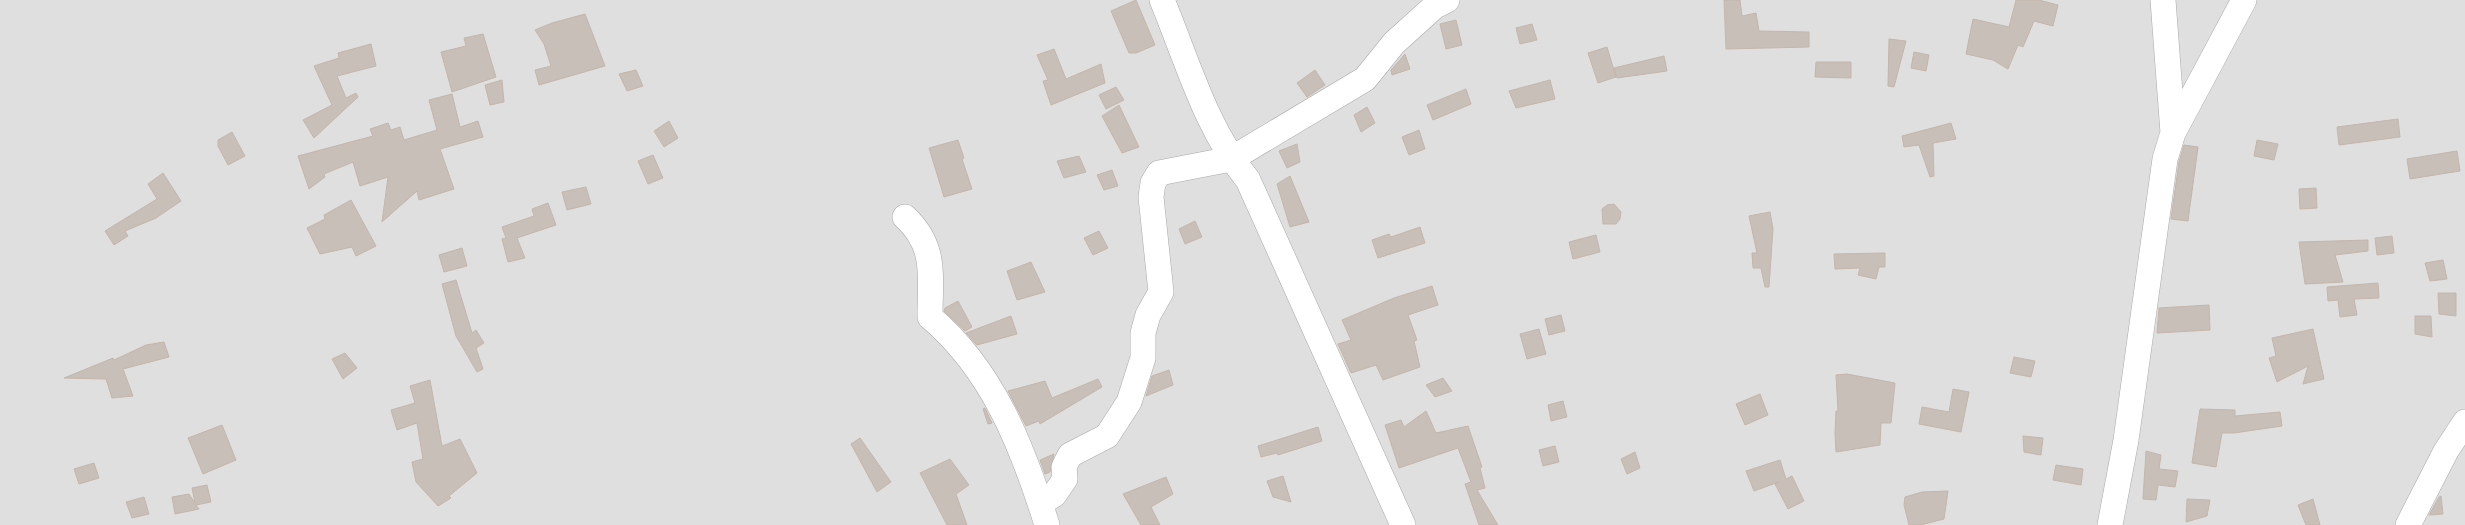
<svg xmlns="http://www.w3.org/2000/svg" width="2465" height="525" font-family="'Archivo Narrow',sans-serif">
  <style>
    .residential { fill: #e0dfdf }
    .building { fill: #c7bfb8; stroke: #c4b6ab }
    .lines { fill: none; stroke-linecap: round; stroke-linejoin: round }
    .minor-casing { stroke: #a9a9a9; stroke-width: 26 }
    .minor { stroke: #fff; stroke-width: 25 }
  </style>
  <rect width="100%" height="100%" fill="#f2efe9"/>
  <path class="residential" d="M0 0H2465V525H0Z"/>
  <path class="building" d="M1136 0 1155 45 1136 53H1129L1111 11Z
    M1724 0H1740L1742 16 1756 13 1759 31 1809 32V47L1726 49Z
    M2016 0H2039L2058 5 2053 26 2034 21 2023 47 2018 45 2008 69 1993 60 1966 54 1973 19 2009 27Z
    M585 14 605 66 539 85 535 70 551 66 544 44 535 30 552 23Z
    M1456 20 1462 45 1446 49 1440 24Z
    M1532 24 1537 40 1520 44 1516 28Z
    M483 34 496 77 452 92 441 52 466 46 464 38Z
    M1889 39 1906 41 1894 87 1888 86Z
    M371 44 376 66 337 76 346 98 356 93 358 97 314 138 303 120 332 105 314 66 339 58 338 53Z
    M1607 47 1616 77 1598 83 1588 53Z
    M1054 49 1066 79 1101 64 1105 83 1051 105 1043 81 1048 80 1037 55Z
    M1914 52 1929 55 1926 71 1911 68Z
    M1405 54 1410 69 1392 75 1391 70Z
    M1664 56 1667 71 1617 78 1614 68Z
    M1816 62H1851V78L1815 77Z
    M636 70 643 86 627 91 619 74Z
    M1315 70 1325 85 1307 97 1297 83Z
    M502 80 504 102 490 105 485 85Z
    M1550 80 1555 99 1516 108 1509 91Z
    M1116 87 1124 100 1106 109 1099 95Z
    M1466 89 1471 104 1433 120 1427 105Z
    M452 94 460 127 478 121 483 137 440 149 454 189 419 200 417 191 382 222 388 177 360 186 353 162 324 174 325 177 309 189 298 156 373 136 370 129 388 123 391 130 400 127 404 140 437 130 429 100Z
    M1119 105 1139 147 1122 153 1102 116Z
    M1367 107 1375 123 1361 132 1354 115Z
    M2398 119 2400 137 2339 145 2337 127Z
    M669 121 678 138 664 147 654 131Z
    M1951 123 1956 139 1933 143 1934 176 1930 177 1919 145 1904 147 1902 136Z
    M1419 130 1425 149 1409 155 1402 137Z
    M232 132 245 156 228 165 218 146V140Z
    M958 140 964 158 962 159 972 189 944 197 929 148Z
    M2257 140 2278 144 2274 160 2254 156Z
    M1297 144 1300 162 1287 168 1279 151Z
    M2184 145 2198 147 2188 221 2171 219 2179 162Z
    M2457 151 2460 171 2410 179 2407 159Z
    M653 155 663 178 648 184 638 161Z
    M1079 156 1086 172 1064 178 1057 161Z
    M1112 170 1118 186 1104 190 1097 175Z
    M163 173 181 201 156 218 125 231 128 236 114 245 105 231 157 199 148 184Z
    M1290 176 1309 222 1290 227 1277 184Z
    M586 187 591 204 567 210 562 192Z
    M2316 188 2317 208 2300 209 2299 189Z
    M351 200 376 246 356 256 352 247 320 254 307 228 325 219 324 215Z
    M548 203 556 225 517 238 525 258 508 262 502 239 506 238 502 227 534 216 532 209Z
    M1614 204 1621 212 1620 219 1616 224H1603L1602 209 1607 205Z
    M1770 212 1773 229 1769 287H1765L1761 268H1753L1752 253H1757L1749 216Z
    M1195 221 1202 237 1185 244 1179 229Z
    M1420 227 1425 243 1378 258 1372 240 1389 234 1391 237Z
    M1099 231 1108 248 1093 255 1084 238Z
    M1596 235 1600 252 1573 259 1569 242Z
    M2392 236 2394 253 2377 255 2375 238Z
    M2368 240V251L2335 255 2343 282 2305 284 2299 242Z
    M462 248 467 266 444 272 439 255Z
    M1885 253V267H1879L1876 279 1858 275 1860 268 1835 269 1834 254Z
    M2443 260 2447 279 2430 281 2425 263Z
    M1031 262 1045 292 1017 300 1007 271Z
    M456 280 472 333 476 330 484 343 476 348 483 369 477 372 456 336 442 284Z
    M2378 283 2379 298 2354 299 2357 315 2340 317 2338 300 2328 301 2327 287Z
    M1432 286 1438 305 1408 315 1417 340 1414 341 1420 367 1383 380 1376 365 1351 373 1338 344 1351 340 1342 320 1394 298Z
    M2438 293H2456V316L2439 314Z
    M958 301 972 327 965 331 944 311 945 308Z
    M2209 305 2210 330 2157 333 2159 308Z
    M1561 315 1565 331 1549 335 1545 319Z
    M1011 316 1017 334 977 345 966 333Z
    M2415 316H2431L2432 337 2415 334Z
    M1539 329 1546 354 1527 359 1520 334Z
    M2313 329 2324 379 2303 384 2308 366 2277 382 2269 358 2276 356 2272 338Z
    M164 342 169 357 123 369 133 396 112 398 106 379 64 378 113 358 114 360 146 345Z
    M345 353 357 368 343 379 332 359Z
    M2014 357 2035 361 2031 377 2010 373Z
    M1169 370 1173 385 1146 396 1152 376Z
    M1847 374 1895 383 1891 423H1881L1880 445 1836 452 1835 434 1836 411H1838L1836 375Z
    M1443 378 1452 391 1435 397 1426 385Z
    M1098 379 1102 387 1040 424 1039 421 1026 426 1008 391 1045 381 1052 398Z
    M430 380 442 446 460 439 477 473 449 496 451 498 438 506 416 482 412 462 423 459 417 423 397 430 391 410 415 403 410 386Z
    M1953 389 1969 392 1961 432 1919 424 1922 407 1949 412Z
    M1760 394 1768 415 1745 425 1736 404Z
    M1563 401 1567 417 1551 421 1548 405Z
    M985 408 990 419 992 423 988 424 983 409Z
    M2200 409 2235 410V416L2280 412 2282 426 2234 433H2222L2216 467 2192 463Z
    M1426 411 1436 433 1468 426 1482 467 1480 468 1485 488 1477 490 1498 525H1479L1465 484 1471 482 1458 448 1399 468 1385 425 1401 420 1404 427Z
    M222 425 236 460 203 474 188 438Z
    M1318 427 1322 441 1278 455 1277 453 1261 457 1258 446Z
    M2023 436 2043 438 2041 455 2024 452Z
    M860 438 891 482 877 492 851 444Z
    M1555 446 1559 462 1543 466 1539 450Z
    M2146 451 2161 455 2159 469 2178 471 2175 487 2158 485 2156 500 2143 499Z
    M1635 452 1640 468 1627 474 1621 459Z
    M1054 454 1050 472 1045 474 1040 460Z
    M950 459 969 485 956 494 967 525H947L920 473Z
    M1780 460 1786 479 1792 476 1804 501 1788 509 1775 484 1779 482 1754 491 1746 471Z
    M94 463 99 478 79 484 74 469Z
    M2056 465 2083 469 2081 485 2053 480Z
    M1283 476 1291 502 1273 497 1267 481Z
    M1166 477 1173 494 1151 507 1160 525H1141L1123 494Z
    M207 485 211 502 196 505 199 509 175 514 172 497 189 494 195 503 192 488Z
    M1948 491 1944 519 1921 525H1909L1904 505 1905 497 1922 492Z
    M2441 496 2443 514 2429 515 2439 497Z
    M144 497 149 514 132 518 126 502Z
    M2187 499 2210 500 2207 516 2186 522Z
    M2313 499 2320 525H2306L2298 505Z"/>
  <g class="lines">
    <defs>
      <path id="minor" d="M1162 0C1187 60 1206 129 1248 180L1403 525
        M2163 0 2173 133
        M905 217C937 247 930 276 930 317 993 370 1023 448 1047 525
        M1040 503 1054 495 1065 479 1064 467 1070 455 1107 436 1129 402 1143 358V333L1148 315 1161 292 1151 197 1153 183 1159 173 1231 159 1365 79 1394 43 1435 6 1447 0
        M2110 525 2126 440 2165 159 2173 133 2244 0
        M2408 525 2446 451 2465 422"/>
    </defs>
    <use href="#minor" class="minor-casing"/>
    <use href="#minor" class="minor"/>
  </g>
</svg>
